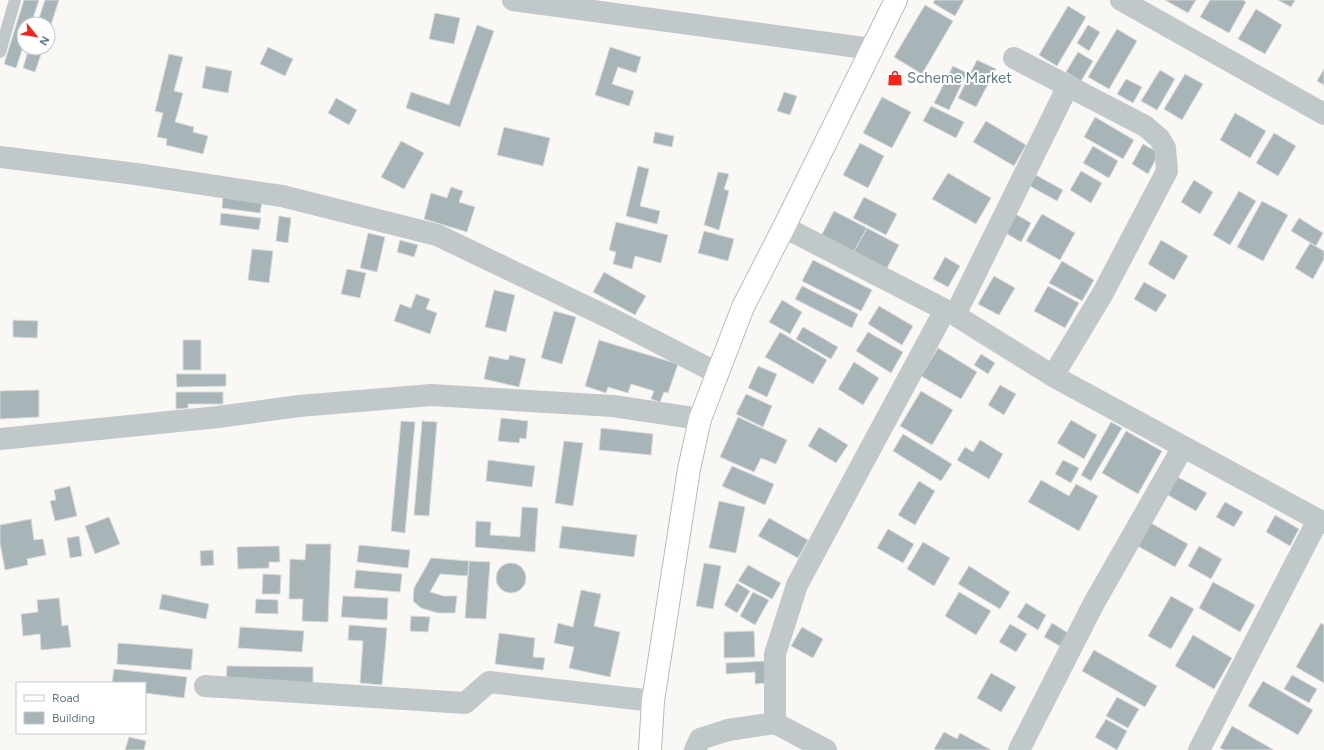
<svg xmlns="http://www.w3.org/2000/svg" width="1324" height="750" font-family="Figtree,sans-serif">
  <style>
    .building { fill: #a7b5b9; stroke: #dadad8 }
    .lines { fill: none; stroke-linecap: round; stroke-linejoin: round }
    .secondary-casing { stroke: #b3bcbf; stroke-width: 24 }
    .lane { stroke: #c0c8ca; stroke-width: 12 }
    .street { stroke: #c0c8ca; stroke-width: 22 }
    .secondary { stroke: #fff; stroke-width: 22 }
    .labels { text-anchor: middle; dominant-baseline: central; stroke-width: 4; stroke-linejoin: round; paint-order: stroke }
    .poi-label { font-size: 15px; fill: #607a84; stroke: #fff; text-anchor: start }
  </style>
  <rect width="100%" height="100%" fill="#f9f8f5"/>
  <path class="building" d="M24 0H39L31 24H24V44L16 68 4 64Z
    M45 0H59L48 34V24H37Z
    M935 0H964L955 16 933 3Z
    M1165 0H1196L1188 13Z
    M1210 0H1243L1246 2 1229 33 1200 17Z
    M1278 0H1295L1291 7Z
    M925 5 953 21 922 74 894 57Z
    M1068 6 1086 17 1057 66 1039 55Z
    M1256 9 1282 25 1265 54 1238 39Z
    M435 13 460 18 454 44 429 39Z
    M477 25 494 31 460 127 406 108 411 92 449 105Z
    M1088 25 1100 32 1089 51 1077 43Z
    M1117 29 1137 41 1109 89 1088 77Z
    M268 47 293 59 285 76 260 64Z
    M610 47 641 57 636 73 618 67 612 84 634 91 629 106 595 95Z
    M29 48H43L35 72 23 68Z
    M1078 52 1093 61 1081 81 1066 72Z
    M169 54 183 57 174 91 183 93 175 122 194 127 193 132 208 136 203 154 166 145 167 139 157 137 163 113 155 111Z
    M977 60 996 69 976 107 958 98Z
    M206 66 232 71 228 93 202 88Z
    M953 66 967 73 949 110 934 103Z
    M1324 69V85L1317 81Z
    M1160 70 1175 79 1157 110 1141 101Z
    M1185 74 1203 84 1182 120 1164 109Z
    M1126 79 1142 87 1133 103 1117 94Z
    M784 92 797 96 790 115 777 111Z
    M882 97 911 112 892 148 863 133Z
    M336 98 357 110 349 125 328 113Z
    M931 106 964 122 956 138 923 121Z
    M1235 113 1266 131 1250 158 1220 140Z
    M1095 117 1134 140 1123 159 1084 137Z
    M986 121 1026 145 1014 166 973 142Z
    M504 127 550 138 543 166 497 155Z
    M655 132 674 136 672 147 653 143Z
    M1274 133 1296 146 1278 176 1256 163Z
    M401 141 424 153 404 189 381 177Z
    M860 143 884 156 868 188 843 175Z
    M1143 144 1159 153 1148 174 1132 164Z
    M1093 146 1118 161 1109 178 1083 163Z
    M638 166 649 169 640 206 660 211 657 224 626 216Z
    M1081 171 1102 183 1091 203 1070 190Z
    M718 172 729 174 724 189 729 191 719 230 704 225Z
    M948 173 991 198 976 224 932 199Z
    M1034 174 1063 190 1057 201 1028 185Z
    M1194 180 1213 192 1200 214 1181 202Z
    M451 187 463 191 459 202 475 207 467 232 424 219 431 193 447 198Z
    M1239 191 1256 201 1230 245 1213 235Z
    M223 197 262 202 260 213 222 208Z
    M864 197 897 214 886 235 853 218Z
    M1262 201 1288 215 1263 261 1237 247Z
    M834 211 867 228 853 253 821 236Z
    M1012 212 1031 223 1021 242 1002 231Z
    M221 213 261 218 259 230 220 225Z
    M1042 214 1075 233 1060 260 1026 241Z
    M279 216 291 218 288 243 276 241Z
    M1299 218 1323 233 1316 246 1291 231Z
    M616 222 668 235 661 263 635 256 632 269 613 264 616 252 609 250Z
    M867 228 899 245 886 270 853 253Z
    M704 231 734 239 728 261 698 253Z
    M368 233 385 237 377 272 360 268Z
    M400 240 418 245 414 257 397 252Z
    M1161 240 1188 256 1174 280 1148 264Z
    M1310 243 1324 251V259L1313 279 1295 268Z
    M252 249 273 251 269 283 248 280Z
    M945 257 960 266 948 287 933 279Z
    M813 260 872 290 861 311 802 281Z
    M1062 261 1094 280 1082 301 1049 283Z
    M347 269 366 273 360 298 341 294Z
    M604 272 646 296 635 315 593 292Z
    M994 276 1015 288 999 315 978 304Z
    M1144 282 1167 295 1156 312 1134 299Z
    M802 286 858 314 852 328 795 299Z
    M1048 286 1079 303 1065 328 1034 311Z
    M494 290 515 295 506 332 485 327Z
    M416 294 430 299 426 309 437 313 430 334 394 321 400 304 411 308Z
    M782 300 802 312 790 334 769 322Z
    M879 306 913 326 902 345 868 324Z
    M554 311 576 317 562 364 541 358Z
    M13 320 38 321 37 338 13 337Z
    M803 327 838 347 831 359 796 339Z
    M780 332 827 360 813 384 765 357Z
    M868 332 903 352 891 373 856 351Z
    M183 340H201V370H183Z
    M599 340 678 364 668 393 664 392 660 402 651 399 654 391 631 384 628 393 608 387 606 393 585 386Z
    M938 348 977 372 961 399 921 376Z
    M981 354 995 363 988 374 974 365Z
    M510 355 526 359 519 387 484 379 489 356 508 360Z
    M854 362 879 378 863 405 838 389Z
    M758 366 777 374 767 397 748 388Z
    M176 374H226V386L177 387Z
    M1000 385 1016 394 1004 415 988 405Z
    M39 390V417L0 419V391Z
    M921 391 953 410 932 445 900 426Z
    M176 392H223V404H188V408L176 409Z
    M746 394 772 406 763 427 736 414Z
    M738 417 787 440 776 464 761 458 754 472 720 457Z
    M501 418 528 421 526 439 520 438 519 443 498 441Z
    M1071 420 1097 435 1084 459 1057 443Z
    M401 421 415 422 405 533 391 531Z
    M422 421 437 422 429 516 414 515Z
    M1111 422 1122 428 1091 481 1081 475Z
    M819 427 848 445 836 463 808 446Z
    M601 428 653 434 651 455 599 450Z
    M1126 431 1162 451 1138 494 1102 473Z
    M903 434 952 464 941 481 893 451Z
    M980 440 1003 454 989 479 957 460 965 447 973 452Z
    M564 441 583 443 573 506 555 503Z
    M488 460 535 466 532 487 486 481Z
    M1063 460 1079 468 1071 483 1055 474Z
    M732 466 774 484 765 505 722 486Z
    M1176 476 1207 493 1196 511 1166 494Z
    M1041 480 1069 496 1076 484 1098 496 1079 531 1028 502Z
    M919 481 935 491 915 525 898 515Z
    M70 486 77 516 55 521 50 501 56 500 54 490Z
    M719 501 745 507 736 553 709 548Z
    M1225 502 1243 512 1234 527 1216 517Z
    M522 507 538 508 535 552 475 547 476 521 491 522 490 535 520 537Z
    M1275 515 1299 529 1290 546 1266 532Z
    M109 517 120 544 95 554 85 526Z
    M769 518 808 540 798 558 758 536Z
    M31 519 34 540 43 539 46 555 27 559 28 565 5 570 0 543V525Z
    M1149 522 1188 544 1175 567 1136 545Z
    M562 526 637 535 634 557 559 548Z
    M888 529 914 544 903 563 877 548Z
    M79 536 82 556 70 558 67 538Z
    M923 542 950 558 934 586 907 569Z
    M306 544H331L328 622 302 621 303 599H289L290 559 305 560Z
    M359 545 410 550 408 568 357 562Z
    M279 546 280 562H269V568L238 569 237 547Z
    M1199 546 1222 559 1211 579 1188 566Z
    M213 550 214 565 201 566 200 551Z
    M431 558 469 561 468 576 440 574 430 592 444 596H457L455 613H438L421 608 413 601 414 588Z
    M469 561 490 562 486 619 465 618Z
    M496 578a15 15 0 1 1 30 0a15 15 0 1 1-30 0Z
    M704 563 721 566 713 609 696 606Z
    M748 565 781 583 772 599 738 581Z
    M969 566 1010 592 1000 609 958 584Z
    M356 570 402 574 400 592 354 588Z
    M263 574 281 575 280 594H262Z
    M1213 582 1255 605 1240 632 1199 608Z
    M737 583 750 591 737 613 724 605Z
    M581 590 601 594 594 626 620 632 610 677 569 668 574 647 554 643 558 623 573 627Z
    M753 592 769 600 755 625 740 616Z
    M959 592 991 611 976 635 945 616Z
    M162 594 209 604 206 619 159 609Z
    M343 596 388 598 387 620 341 617Z
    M1171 596 1194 609 1171 649 1148 636Z
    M59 598 62 626 68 625 71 647 41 650 40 634 23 636 21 614 38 612 37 600Z
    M256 599 278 600V614L255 613Z
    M1026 603 1046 615 1038 630 1017 617Z
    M411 616 430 617 428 632 410 631Z
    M1052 623 1068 633 1060 646 1044 637Z
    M1321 623 1324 625V683L1296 667Z
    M1010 624 1027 634 1016 652 999 642Z
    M349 625 387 628 382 685 360 683 363 641 348 640Z
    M240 627 304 631 302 652 238 648Z
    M802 627 823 639 813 658 791 646Z
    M754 631 755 657 724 658V632Z
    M499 633 535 638 533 657 545 658 543 670 495 664Z
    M1193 635 1232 658 1214 689 1175 666Z
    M118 643 193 649 191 670 117 664Z
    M1094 650 1157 686 1145 707 1082 671Z
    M767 661 768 683 755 684V672L726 674V663Z
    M227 666 313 667V683L226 682Z
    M114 669 187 677 184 698 145 693V683H112Z
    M991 673 1016 687 1001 712 977 698Z
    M1292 675 1317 689 1309 703 1284 689Z
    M1263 681 1313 710 1298 735 1248 706Z
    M1117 697 1139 709 1128 728 1106 716Z
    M1106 719 1127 731 1117 750 1095 737Z
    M1232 726 1274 750H1224L1220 748Z
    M944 732 957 739 960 733 991 750H937L934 749Z
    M129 737 146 741 144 750H125Z"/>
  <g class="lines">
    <defs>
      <path id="secondary" d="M650 750 653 701 689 469 700 419 743 307 784 227 896 0"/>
    </defs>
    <use href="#secondary" class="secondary-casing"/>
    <path class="lane" d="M0 52 15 0"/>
    <path class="street" d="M513 0 872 49
      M1121 0 1324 114
      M1014 58 1145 126 1159 138 1165 148 1167 171 1103 293 1053 376
      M0 157 136 174 282 196 437 235 614 320 717 373
      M784 227 955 315 1053 376 1324 523
      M955 315 1068 86
      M0 439 218 417 299 406 431 395 613 406 700 419
      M205 686 465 703 489 682 653 701
      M775 723V654L797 585 945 310
      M695 750 700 739 728 730 775 723 826 750
      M1019 750 1094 603 1183 447
      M1199 750 1318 520"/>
    <use href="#secondary" class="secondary"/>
  </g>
  <defs>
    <symbol id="shop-bare" viewBox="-9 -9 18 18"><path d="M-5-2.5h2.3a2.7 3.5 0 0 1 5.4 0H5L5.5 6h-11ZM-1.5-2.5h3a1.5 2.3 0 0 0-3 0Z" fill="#f52319" stroke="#fff" stroke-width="2.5" paint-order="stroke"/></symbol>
  </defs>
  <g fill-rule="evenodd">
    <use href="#shop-bare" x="884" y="67" width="22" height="22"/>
  </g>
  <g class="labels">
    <g class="poi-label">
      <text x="907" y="78">Scheme Market</text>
    </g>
  </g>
  <rect x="16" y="682" width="130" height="52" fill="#ffffff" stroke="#bfcace"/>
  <rect x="24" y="695" width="20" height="6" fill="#ffffff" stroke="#bfcace"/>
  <text x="52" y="702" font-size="12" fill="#607a84">Road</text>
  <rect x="24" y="712" width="20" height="12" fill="#a7b5b9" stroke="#bfcace"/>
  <text x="52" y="722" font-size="12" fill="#607a84">Building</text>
  <g transform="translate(36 36) rotate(120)"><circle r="19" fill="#ffffff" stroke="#bfcace"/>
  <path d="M0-3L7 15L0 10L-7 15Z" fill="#f52319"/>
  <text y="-6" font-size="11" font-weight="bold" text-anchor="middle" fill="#607a84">N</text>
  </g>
</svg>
